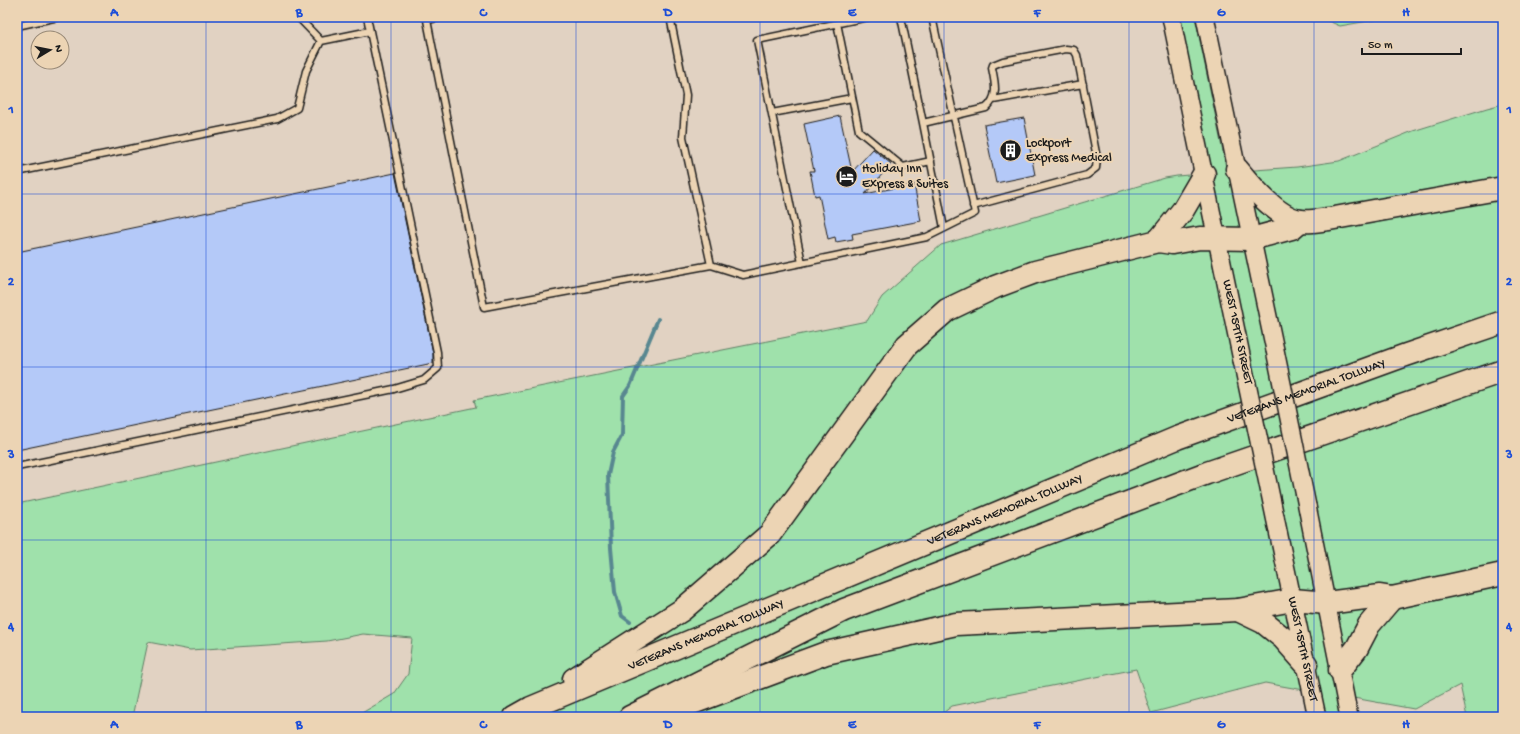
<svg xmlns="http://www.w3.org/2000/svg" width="1520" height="734" font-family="'Gochi Hand',sans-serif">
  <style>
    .green { fill: #9fe1ab; stroke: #5e7e64 }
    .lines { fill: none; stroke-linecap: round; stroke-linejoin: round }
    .stream { stroke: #588790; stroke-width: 4 }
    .building { fill: #b4c9f8; stroke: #1c1c1c }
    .lane-casing { stroke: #1c1c1c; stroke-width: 9 }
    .secondary-casing { stroke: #1c1c1c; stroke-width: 20 }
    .highway-casing { stroke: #1c1c1c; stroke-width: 25 }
    .lane { stroke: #ecd4b4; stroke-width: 6 }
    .secondary { stroke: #ecd4b4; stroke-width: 17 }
    .highway { stroke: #ecd4b4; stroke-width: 22 }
    .secondary-bridge-casing { stroke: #1c1c1c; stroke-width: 20; stroke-linecap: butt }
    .secondary-bridge { stroke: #ecd4b4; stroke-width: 17 }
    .grid { fill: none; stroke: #1d4ed8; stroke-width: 1; stroke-opacity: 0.55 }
    .labels { text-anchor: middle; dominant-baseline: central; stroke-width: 4; stroke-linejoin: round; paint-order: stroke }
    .poi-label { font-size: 13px; fill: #1c1c1c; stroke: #ecd4b4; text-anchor: start }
    .street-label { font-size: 13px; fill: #1c1c1c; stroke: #ecd4b4 }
    .neatline { fill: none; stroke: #1d4ed8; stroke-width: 1.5 }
    .grid-label { font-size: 13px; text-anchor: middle; font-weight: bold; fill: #1d4ed8 }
  </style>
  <rect width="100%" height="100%" fill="#e1d2c2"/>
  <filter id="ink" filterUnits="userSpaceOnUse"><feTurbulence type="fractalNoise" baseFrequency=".025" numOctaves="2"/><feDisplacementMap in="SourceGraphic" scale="8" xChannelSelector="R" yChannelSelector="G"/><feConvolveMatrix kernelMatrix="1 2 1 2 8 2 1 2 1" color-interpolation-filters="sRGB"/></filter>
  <g filter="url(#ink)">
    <path class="green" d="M1180 17H1195L1227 172 1297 167 1339 161 1413 131 1487 108 1503 104V717H1467L1460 685 1414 709 1337 695 1341 717H1326L1321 693 1265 683 1151 713 1136 669 952 706 938 717H355L394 694 408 674 412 638 363 634 327 641 190 650 148 642 132 717H17V504L476 407 474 400 867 321 882 297 941 245 1165 178 1177 176 1212 173Z
      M1319 17H1391L1340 26Z"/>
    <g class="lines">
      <path class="stream" d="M630 622 622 616 615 592 611 548 608 475 613 452 622 435 623 396 630 386 658 319"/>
    </g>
    <path class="building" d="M840 116 852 172 873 149 891 164 865 194 914 184 921 221 852 234 853 239 836 242 835 237 828 239 819 195 815 196 810 171H814L804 124Z
      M1024 118 1035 175 996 183 984 125Z
      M395 173 433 353V363L17 450V252Z"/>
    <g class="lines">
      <defs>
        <path id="lane" d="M298 17 321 41 370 31
          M442 17 427 20 484 307 711 265 743 275 927 237 975 213 932 17
          M670 17 686 95 683 137 711 265
          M901 17 923 123
          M837 23 859 131 903 167 931 161
          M17 26 58 17
          M993 100 1083 84
          M772 113 852 98
          M17 172 277 119 297 108 306 71 321 41
          M944 228 923 123 986 108C999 97 995 83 992 68L993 65 1003 61 1066 49 1074 50 1077 55 1097 158 1096 168 1087 175 973 206
          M802 263 757 40 868 17
          M17 467 394 389 424 380 438 368 437 352 367 17"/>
        <g id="secondary">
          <path d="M1171 17 1242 360"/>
          <path d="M1205 17 1275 350"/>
          <path d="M1307 506 1349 717"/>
          <path id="s1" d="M1275 517 1317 717"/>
        </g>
        <g id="highway">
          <path d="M1237 169C1250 185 1279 219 1301 221 1310 222 1320 220 1329 219L1503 188"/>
          <path d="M1158 241 1183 210 1204 174"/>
          <path d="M1238 610 1263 622 1283 638 1306 664"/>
          <path d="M1340 670 1357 648 1369 625 1392 598"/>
          <path d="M574 679 682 610 770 534 907 345 947 310 995 287 1035 272 1158 241 1172 243 1200 238 1251 239 1292 228 1300 221"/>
          <path d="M663 714 826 653 956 624 1238 610 1293 600 1327 603 1380 596 1392 598 1503 574"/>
          <path id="s2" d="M515 717 531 708 1177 438 1406 355 1503 322"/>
          <path d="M630 717 844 610 1207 473 1503 371"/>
        </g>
      </defs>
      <use href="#lane" class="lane-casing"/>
      <use href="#secondary" class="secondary-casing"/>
      <use href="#highway" class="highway-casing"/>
      <use href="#lane" class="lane"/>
      <use href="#secondary" class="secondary"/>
      <use href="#highway" class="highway"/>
      <defs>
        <path id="secondary-bridge" d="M1275 350 1307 506
          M1242 360 1275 517"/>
      </defs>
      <use href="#secondary-bridge" class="secondary-bridge-casing"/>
      <use href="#secondary-bridge" class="secondary-bridge"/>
    </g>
  </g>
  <path class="grid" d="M206 17V717M391 17V717M576 17V717M760 17V717M944 17V717M1129 17V717M1314 17V717M17 194H1503M17 367H1503M17 540H1503"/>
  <defs>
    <symbol id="building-disc" viewBox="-11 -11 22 22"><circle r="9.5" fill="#1c1c1c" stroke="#ecd4b4"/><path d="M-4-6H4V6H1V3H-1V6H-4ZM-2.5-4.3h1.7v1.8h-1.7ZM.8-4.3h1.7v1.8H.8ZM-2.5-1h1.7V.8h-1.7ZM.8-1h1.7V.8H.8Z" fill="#fff"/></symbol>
    <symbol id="hotel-disc" viewBox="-11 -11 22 22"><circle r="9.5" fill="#1c1c1c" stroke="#ecd4b4"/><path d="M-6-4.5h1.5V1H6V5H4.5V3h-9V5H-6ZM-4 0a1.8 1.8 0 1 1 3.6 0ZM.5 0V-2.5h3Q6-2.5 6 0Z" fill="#fff"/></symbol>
  </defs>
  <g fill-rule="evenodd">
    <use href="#building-disc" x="998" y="138" width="25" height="25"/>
    <use href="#hotel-disc" x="834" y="164" width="25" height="25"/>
  </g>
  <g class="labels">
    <g class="poi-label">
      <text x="1026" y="143">Lockport<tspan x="1026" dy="15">Express Medical</tspan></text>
      <text x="862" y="169">Holiday Inn<tspan x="862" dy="15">Express &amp; Suites</tspan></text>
    </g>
    <g class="street-label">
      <text transform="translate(1237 332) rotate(78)">WEST 159TH STREET</text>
      <text stroke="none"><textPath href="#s2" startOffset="856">VETERANS MEMORIAL TOLLWAY</textPath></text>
      <text stroke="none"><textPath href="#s2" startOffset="532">VETERANS MEMORIAL TOLLWAY</textPath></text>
      <text stroke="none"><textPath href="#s2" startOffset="208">VETERANS MEMORIAL TOLLWAY</textPath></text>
      <text stroke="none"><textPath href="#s1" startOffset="135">WEST 159TH STREET</textPath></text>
    </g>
  </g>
  <rect width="1520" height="734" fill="none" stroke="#ecd4b4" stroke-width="44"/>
  <g transform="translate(50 50) rotate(80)"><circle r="19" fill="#ecd4b4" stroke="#998a77"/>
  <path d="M0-3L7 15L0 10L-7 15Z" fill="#1c1c1c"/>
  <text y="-6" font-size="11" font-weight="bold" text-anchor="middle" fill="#1c1c1c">N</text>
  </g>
  <path d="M1362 48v6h99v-6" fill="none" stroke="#1c1c1c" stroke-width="2"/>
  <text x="1368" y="48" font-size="12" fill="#1c1c1c" stroke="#ecd4b4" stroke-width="3" paint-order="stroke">50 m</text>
  <rect x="22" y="22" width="1476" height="690" class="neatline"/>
  <g class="grid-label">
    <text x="114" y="16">A</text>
    <text x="299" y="16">B</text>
    <text x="483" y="16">C</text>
    <text x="668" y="16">D</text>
    <text x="852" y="16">E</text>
    <text x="1037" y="16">F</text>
    <text x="1221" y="16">G</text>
    <text x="1406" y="16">H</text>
    <text x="11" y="113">1</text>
    <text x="1509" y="113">1</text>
    <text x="11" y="285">2</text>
    <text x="1509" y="285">2</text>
    <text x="11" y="458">3</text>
    <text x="1509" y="458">3</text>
    <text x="11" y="630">4</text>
    <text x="1509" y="630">4</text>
    <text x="114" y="728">A</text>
    <text x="299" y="728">B</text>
    <text x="483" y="728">C</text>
    <text x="668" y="728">D</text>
    <text x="852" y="728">E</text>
    <text x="1037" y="728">F</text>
    <text x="1221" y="728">G</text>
    <text x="1406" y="728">H</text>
  </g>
</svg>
